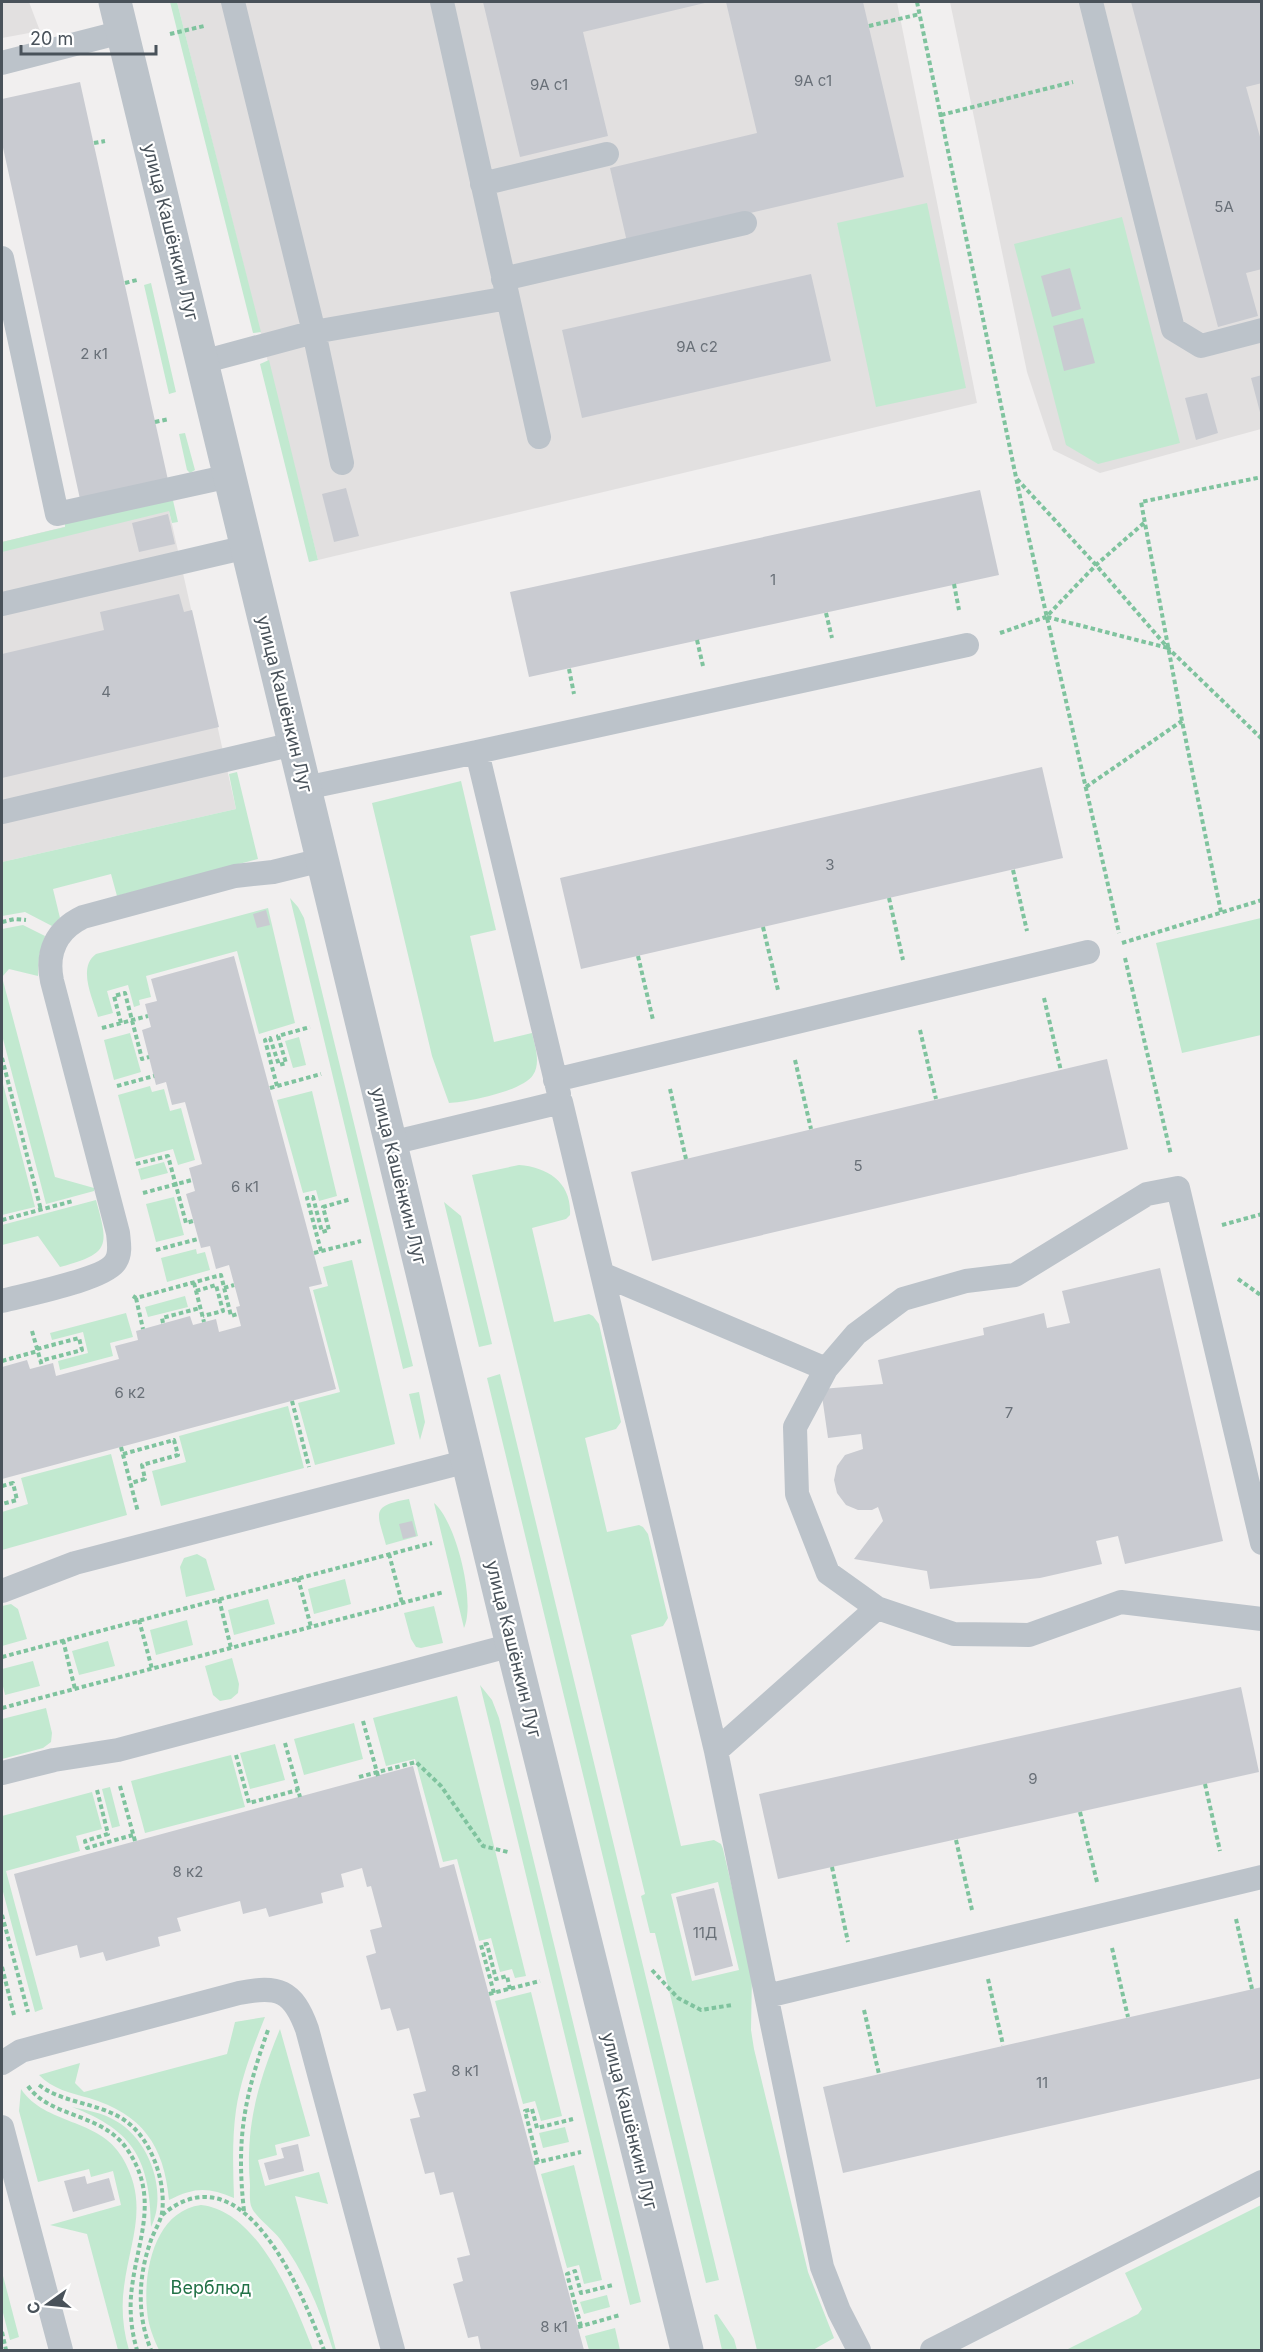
<svg xmlns="http://www.w3.org/2000/svg" width="1263" height="2352" font-family="Inter,sans-serif">
  <style>
    .education { fill: #e2e0e0 }
    .green { fill: #c2e9d0; fill-rule: evenodd }
    .building { fill: #c9cbd1 }
    .lines { fill: none; stroke-linecap: round; stroke-linejoin: round }
    .path { stroke: #7fc39e; stroke-width: 4; stroke-dasharray: 4.5 3; stroke-linecap: butt }
    .service { stroke: #bcc3ca; stroke-width: 24 }
    .minor { stroke: #bcc3ca; stroke-width: 33 }
    .labels { text-anchor: middle; dominant-baseline: central; stroke-width: 4.5; stroke-linejoin: round; paint-order: stroke }
    .number-label { font-size: 15px; fill: #697078 }
    .street-label { font-size: 18px; fill: #49525a; stroke: #fff }
    .park-label { font-size: 18px; fill: #227247; stroke: #fff }
  </style>
  <rect width="100%" height="100%" fill="#f1efef"/>
  <path class="education" d="M2 2H29L40 31 2 38Z
    M177 2H897L977 403 318 560Z
    M950 2H1261V429L1100 473 1053 450 1027 372Z
    M167 502 236 809 2 862V542Z"/>
  <path class="green" d="M170 2H177L261 332 253 333Z
    M927 203 966 388 876 407 837 223Z
    M1122 217 1180 443 1098 464 1066 445 1014 244Z
    M151 283 176 392 169 394 144 285Z
    M269 360 318 560 309 562 260 364Z
    M185 433 195 470 190 473 187 470 179 434Z
    M172 496 178 522 172 523 169 511 2 552V542L65 527V522Z
    M237 772 258 859 117 896 111 874 53 889 60 918 52 926 25 912 2 916V862L236 809 229 774Z
    M461 781 496 930 470 936 494 1042 532 1033C535 1046 541 1063 533 1075 523 1091 468 1102 449 1103L432 1056 372 803Z
    M290 898 298 907 304 918 413 1366 403 1369Z
    M268 908 295 1023 259 1034 237 951 146 976 151 997 139 1000 140 1005 134 1007 128 985 107 991 113 1013 98 1017C93 998 77 968 96 954Z
    M1261 918V1035L1182 1053 1156 943Z
    M23 925 45 936 39 956 38 976 9 969 2 977 55 1177 94 1188V1191L46 1204 2 1035V929Z
    M130 1033 141 1072 114 1080 104 1040Z
    M299 1037 306 1065 293 1068 285 1041Z
    M2 1080 35 1207 2 1215Z
    M150 1086 152 1092 164 1089 170 1111 181 1108 195 1160 178 1165 173 1149 135 1159 118 1095Z
    M312 1091 337 1196 319 1201 316 1190 303 1193 277 1100Z
    M164 1162 168 1173 141 1180 138 1169Z
    M519 1165C548 1167 572 1183 570 1215L566 1219 532 1228 554 1322 589 1314 593 1316 599 1324 621 1422 616 1429 585 1438 607 1532 639 1525 643 1527 648 1534 668 1618 663 1626 631 1635 681 1846 714 1840 721 1844 723 1849 752 1973 751 2030 754 2049 808 2272 834 2338 813 2350H757L655 1933H650L641 1896 645 1894 472 1175ZM718 1882 739 1970 692 1981 671 1894Z
    M174 1197 184 1235 156 1242 146 1204Z
    M96 1200C109 1247 110 1253 60 1267L38 1236 2 1245V1225Z
    M444 1202 461 1216 492 1344 479 1347Z
    M196 1249 197 1254 205 1252 210 1270 167 1282 161 1258Z
    M352 1260 395 1444 315 1465 298 1403 340 1392 313 1290 328 1286 323 1267Z
    M185 1296 188 1307 148 1317 145 1307Z
    M126 1313 133 1337 110 1343 113 1356 60 1370 58 1361 88 1353 83 1332 52 1340 50 1333Z
    M500 1374 719 2280 706 2283 487 1378Z
    M419 1392 425 1422 420 1440 409 1394Z
    M288 1406 304 1468 161 1506 152 1471 186 1462 179 1436Z
    M111 1454 127 1515 2 1550V1512L28 1504 21 1478Z
    M409 1499 418 1536 386 1545C377 1512 370 1506 409 1499Z
    M434 1503C456 1521 476 1602 464 1628Z
    M197 1554 206 1559 215 1590 186 1597 180 1567 184 1558Z
    M345 1579 351 1604 314 1614 308 1589Z
    M268 1599 275 1624 234 1635 228 1610Z
    M11 1604 18 1609 27 1639 2 1646V1606Z
    M434 1606 443 1643 421 1648 416 1647 411 1639 404 1613Z
    M187 1620 193 1645 156 1655 150 1630Z
    M108 1641 115 1666 79 1675 72 1651Z
    M232 1658 239 1684 238 1693 231 1699 220 1701 213 1695 205 1666Z
    M33 1661 40 1686 5 1695 2 1682V1669Z
    M480 1685 492 1700 499 1718 641 2302 630 2305Z
    M457 1696 526 1976 515 1978 512 1969 500 1972 491 1938 479 1941 457 1859 443 1862 415 1759 386 1766 373 1718Z
    M46 1708 52 1733 51 1742 43 1748 2 1759V1719Z
    M354 1723 363 1759 304 1775 294 1739Z
    M275 1744 285 1780 250 1789 240 1753Z
    M231 1755 245 1807 145 1833 131 1781Z
    M110 1787 120 1826 112 1828 102 1789Z
    M92 1792 102 1829 76 1836 80 1851 6 1871 43 2009 35 2012 2 1888V1816Z
    M531 1992 562 2116 541 2121 535 2101 523 2104 495 2001Z
    M265 2017C253 2047 241 2078 236 2110 232 2139 233 2168 234 2198 208 2187 195 2187 169 2200 164 2145 142 2114 89 2098 71 2093 52 2089 39 2075L80 2063 75 2083 84 2092 227 2054 235 2022Z
    M280 2029 310 2136 275 2145 277 2155 258 2160 265 2186 319 2172 328 2204 295 2196 336 2350H333C320 2310 305 2273 280 2239 273 2230 255 2216 252 2208 249 2203 250 2192 250 2185 245 2126 258 2083 280 2029Z
    M21 2089C45 2125 99 2118 122 2157 150 2204 130 2239 124 2287 121 2308 123 2330 129 2350H118L87 2234 50 2225 121 2205 113 2171 91 2177 89 2169 38 2182 19 2111Z
    M72 2107C87 2110 103 2113 116 2121 150 2140 168 2193 151 2227 150 2161 135 2131 72 2107Z
    M565 2127 569 2142 543 2148 539 2133Z
    M574 2165 602 2280 584 2284 579 2265 567 2268 541 2174Z
    M201 2205C259 2211 295 2303 313 2350H159C153 2337 148 2325 147 2310 143 2271 155 2211 201 2205Z
    M1261 2205V2350H1066L1138 2314 1142 2309 1125 2273Z
    M2 2272 19 2337 10 2340 2 2309Z
    M607 2295 610 2307 584 2314 580 2302Z
    M717 2314 734 2339 737 2350H722L714 2315Z
    M615 2328 620 2350H589L585 2336Z"/>
  <path class="building" d="M483 2H709L583 32 608 136 520 157Z
    M726 2H863L904 177 627 242 610 168 757 133Z
    M1131 2H1262V83L1246 87 1262 144V269L1246 273 1258 316 1218 327Z
    M80 82 168 480 80 499 2 143V99Z
    M1070 268 1081 309 1052 317 1041 276Z
    M811 274 831 361 582 418 562 330Z
    M1083 318 1095 363 1064 371 1053 326Z
    M1262 375V416H1261L1251 378Z
    M1207 393 1218 433 1196 440 1185 398Z
    M346 488 359 536 334 542 322 494Z
    M980 490 999 575 529 677 510 592Z
    M168 514 175 544 139 552 132 523Z
    M179 594 184 612 192 610 219 727 2 778V654L104 630 100 612Z
    M1042 767 1063 858 581 969 560 878Z
    M266 910 270 925 257 928 253 914Z
    M234 956 322 1284 309 1287 336 1389 2 1479V1367L27 1360 30 1369 53 1363 56 1376 119 1359 115 1346 138 1340 136 1331 190 1316 193 1325 216 1319 219 1332 241 1326 236 1307 240 1306 229 1265 216 1269 210 1246 201 1248 186 1194 195 1191 189 1168 202 1164 185 1102 172 1105 166 1082 156 1085 142 1030 151 1027 145 1004 157 1001 151 979Z
    M1107 1059 1128 1149 652 1261 631 1172Z
    M1160 1268 1223 1541 1125 1564 1118 1536 1096 1541 1102 1564 1040 1578 930 1589 927 1571 854 1559 883 1521 878 1507 872 1510H858L846 1505 837 1493 834 1480 837 1466 845 1455 863 1449 861 1434 828 1438 821 1389 883 1384 878 1360 984 1335 983 1328 1044 1313 1047 1328 1070 1323 1062 1291Z
    M412 1521 416 1536 403 1539 399 1524Z
    M1241 1687 1259 1772 778 1879 759 1794Z
    M413 1766 440 1868 454 1864 584 2350H481L478 2336 468 2338 453 2284 463 2281 457 2258 470 2255 453 2192 440 2195 434 2172 425 2174 410 2119 420 2117 413 2094 426 2091 409 2028 397 2031 390 2008 381 2010 366 1956 376 1953 370 1930 382 1927 371 1886 367 1887 362 1868 341 1874 344 1887 321 1893 323 1903 269 1917 266 1908 243 1914 240 1901 177 1918 181 1931 158 1937 160 1946 106 1961 103 1952 80 1958 77 1945 36 1956 14 1874Z
    M714 1888 733 1966 695 1976 676 1897Z
    M1262 1987V2078L843 2173 823 2087Z
    M298 2144 304 2171 269 2180 264 2163 284 2158 281 2148Z
    M85 2176 87 2184 109 2178 115 2200 73 2212 64 2181Z"/>
  <g class="lines">
    <path class="path" d="M917 2 1027 530 1119 933
      M869 26 920 14
      M170 34 204 26
      M941 115 1073 82
      M94 143 105 141
      M125 283 137 280
      M155 422 169 419
      M1017 479 1096 565 1168 648 1262 739
      M954 584 959 610
      M826 613 832 638
      M1047 617 1168 648
      M1000 633 1046 617 1096 565 1145 522
      M697 640 703 666
      M569 669 574 694
      M1086 787 1182 721
      M1013 870 1027 931
      M889 898 903 960
      M1221 912 1182 721 1141 502 1262 477
      M2 922 15 919 26 920
      M763 927 778 990
      M1122 943 1262 900
      M638 956 653 1020
      M1125 958 1171 1155
      M1044 998 1061 1071
      M121 1023 114 996 125 993 142 1059 149 1057
      M102 1028 148 1016
      M920 1030 936 1099
      M2 1058 41 1210
      M795 1060 811 1129
      M117 1086 154 1076
      M277 1086 265 1040 270 1038 279 1065 286 1063 278 1036 310 1027
      M270 1088 321 1074
      M670 1089 686 1159
      M136 1164 168 1156 186 1223 193 1221
      M143 1193 192 1180
      M2 1220 73 1201
      M1222 1225 1262 1214
      M156 1250 198 1239
      M321 1251 307 1198 313 1197 322 1232 329 1230 323 1207 351 1199
      M314 1253 361 1241
      M1238 1279 1262 1296
      M194 1283 204 1322
      M224 1288 234 1285
      M196 1291 216 1285 223 1311 203 1316
      M133 1296 136 1298 221 1275 231 1316 238 1314
      M136 1298 143 1329
      M163 1323 162 1318 200 1308
      M32 1331 42 1366
      M37 1349 79 1338 82 1350 40 1361
      M2 1361 38 1351
      M292 1401 309 1467
      M121 1447 138 1512
      M123 1454 174 1440 178 1455 142 1465 145 1479 131 1483
      M2 1486 13 1483 17 1500 2 1504
      M389 1554 402 1603
      M298 1578 311 1627
      M219 1599 231 1648
      M139 1620 152 1669
      M63 1640 75 1689
      M2 1657 432 1543
      M2 1708 444 1592
      M363 1721 378 1776
      M285 1743 300 1797
      M236 1755 249 1803 298 1790
      M359 1777 416 1762 441 1786 483 1846 508 1852
      M1205 1784 1220 1851
      M120 1786 135 1841
      M97 1790 108 1834 85 1841 87 1848 133 1835
      M1080 1812 1097 1882
      M956 1840 972 1910
      M832 1867 848 1942
      M2 1915 28 2012
      M1236 1919 1252 1989
      M1112 1948 1128 2017
      M2 1967 14 2015
      M652 1970 678 1998 701 2010 732 2005
      M988 1979 1003 2045
      M494 1993 481 1945 487 1944 496 1979 507 1976 510 1989
      M489 1994 540 1981
      M864 2010 879 2074
      M39 2085C67 2106 108 2102 134 2128 154 2148 166 2185 162 2213 160 2223 153 2233 150 2243 138 2278 137 2316 151 2350
      M28 2086C50 2118 101 2112 127 2149 160 2197 138 2238 132 2287 129 2308 131 2330 137 2350
      M538 2162 525 2111 532 2109 537 2128 573 2119
      M534 2163 581 2152
      M244 2211C236 2139 244 2098 268 2030
      M162 2215C244 2146 302 2293 324 2350
      M581 2326 567 2274 575 2271 581 2293 613 2285
      M578 2327 620 2315
      M2 2332 6 2350"/>
    <path class="service" d="M233 2 314 332 342 463
      M442 2 539 437
      M1091 2 1173 329 1201 346 1262 330
      M2 63 122 32
      M482 184 607 154
      M2 258 57 514 230 476
      M503 279 745 223
      M202 362 314 332 508 298
      M2 604 247 547
      M477 752 967 645
      M305 788 477 752 559 1094
      M2 812 294 744
      M555 1080 1088 952
      M391 1143 561 1102 716 1751 822 2267 839 2311 859 2350
      M602 1274 826 1369
      M2 1301C24 1295 107 1279 116 1261 121 1253 119 1243 118 1233L52 981C46 952 56 930 83 917L235 876 273 872 322 860
      M1262 1543 1178 1188 1147 1194 1015 1275 966 1281 903 1299 856 1334 826 1369 795 1427 797 1494 828 1573 877 1608 954 1634 1029 1635 1121 1602 1262 1619
      M2 1591 75 1563 468 1461
      M716 1751 877 1608
      M2 1773 54 1760 118 1750 512 1645
      M767 1996 1262 1877
      M2 2063 21 2051 239 1993C278 1985 293 1990 307 2029L393 2350
      M2 2127 61 2350
      M932 2350 1262 2182"/>
    <path class="minor" d="M115 2 512 1645 687 2350"/>
  </g>
  <g class="labels">
    <g class="number-label">
      <text x="813" y="80">9А с1</text>
      <text x="549" y="84">9А с1</text>
      <text x="1224" y="206">5А</text>
      <text x="697" y="346">9А с2</text>
      <text x="94" y="353">2 к1</text>
      <text x="773" y="579">1</text>
      <text x="106" y="691">4</text>
      <text x="830" y="864">3</text>
      <text x="858" y="1165">5</text>
      <text x="245" y="1186">6 к1</text>
      <text x="130" y="1392">6 к2</text>
      <text x="1009" y="1412">7</text>
      <text x="1033" y="1778">9</text>
      <text x="188" y="1871">8 к2</text>
      <text x="705" y="1932">11Д</text>
      <text x="465" y="2070">8 к1</text>
      <text x="1042" y="2082">11</text>
      <text x="554" y="2326">8 к1</text>
    </g>
    <g class="street-label">
      <text transform="translate(171 232) rotate(76)">улица Кашёнкин Луг</text>
      <text transform="translate(285 704) rotate(76)">улица Кашёнкин Луг</text>
      <text transform="translate(399 1176) rotate(76)">улица Кашёнкин Луг</text>
      <text transform="translate(514 1649) rotate(76)">улица Кашёнкин Луг</text>
      <text transform="translate(630 2121) rotate(76)">улица Кашёнкин Луг</text>
    </g>
    <g class="park-label">
      <text x="211" y="2287">Верблюд</text>
    </g>
  </g>
  <rect width="1263" height="2352" fill="none" stroke="#49525a" stroke-width="6"/>
  <g transform="translate(48 2304) rotate(255)" stroke="#ffffff" stroke-width="4.5" paint-order="stroke">
  <path d="M0-4.5L10 22L0 15L-10 22Z" fill="#49525a"/>
  <text y="-9" font-size="16" font-weight="bold" text-anchor="middle" fill="#49525a">С</text>
  </g>
  <path d="M21 45v9h135v-9" fill="none" stroke="#49525a" stroke-width="3"/>
  <text x="30" y="45" font-size="18" fill="#49525a" stroke="#ffffff" stroke-width="4.5" paint-order="stroke">20 m</text>
</svg>
